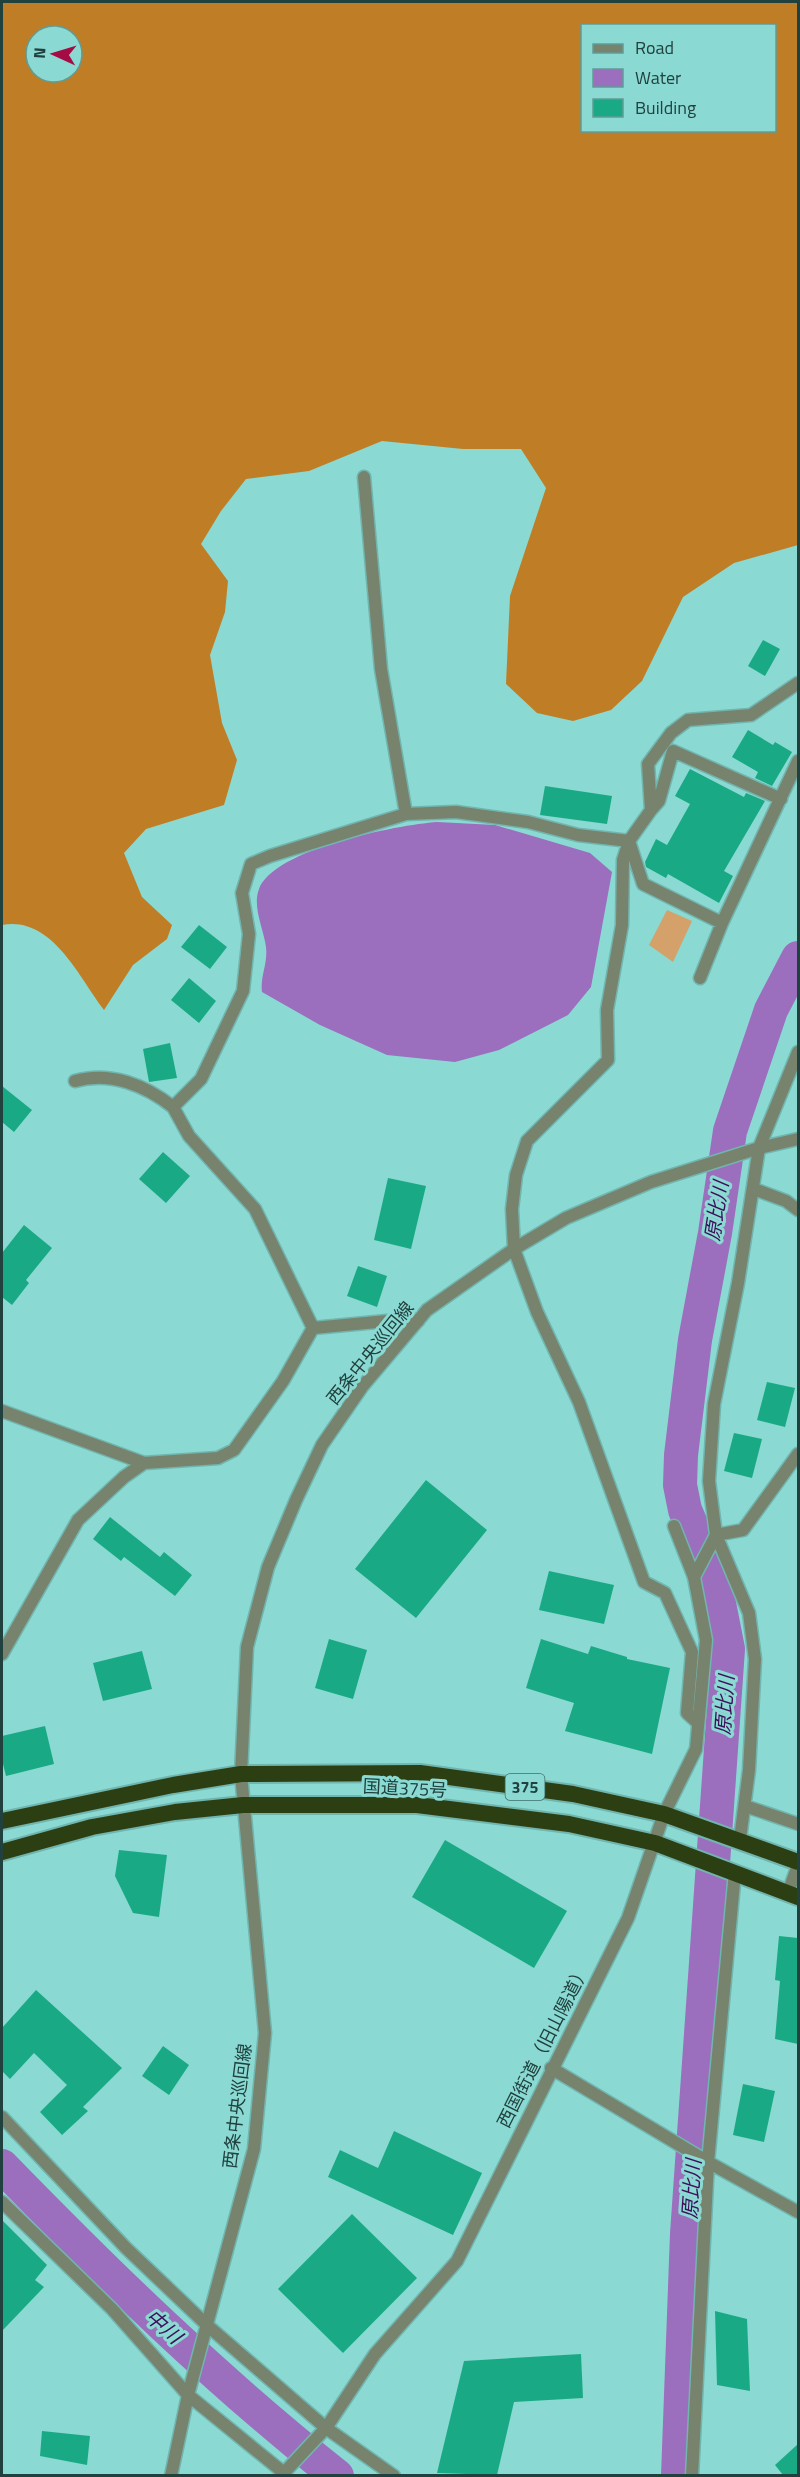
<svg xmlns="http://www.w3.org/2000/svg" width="800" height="2477" font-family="'Titillium Web','Noto Sans JP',sans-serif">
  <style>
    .green { fill: #d3a169 }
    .forest { fill: #bf7e25; fill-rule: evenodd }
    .water { fill: #9b6ebe }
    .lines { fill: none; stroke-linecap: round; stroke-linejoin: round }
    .river { stroke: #9b6ebe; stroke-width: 34 }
    .building { fill: #19aa85 }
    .minor-casing { stroke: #71b5af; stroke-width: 15 }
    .tertiary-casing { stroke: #71b5af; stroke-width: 15 }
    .trunk-casing { stroke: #71b5af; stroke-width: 20 }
    .minor { stroke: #78836d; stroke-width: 12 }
    .tertiary { stroke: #78836d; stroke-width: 12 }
    .trunk { stroke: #2c3f12; stroke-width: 16 }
    .labels { text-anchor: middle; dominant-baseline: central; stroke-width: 6; stroke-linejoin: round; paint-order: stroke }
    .shield { fill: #8bd9d3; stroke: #406f6b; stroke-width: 1.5 }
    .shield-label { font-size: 16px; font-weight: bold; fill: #20413e }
    .street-label { font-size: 18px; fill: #20413e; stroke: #8bd9d3 }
    .water-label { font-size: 20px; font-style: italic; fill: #3d0e59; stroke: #8bd9d3 }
  </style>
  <rect width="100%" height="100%" fill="#8bd9d3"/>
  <path class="green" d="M667 910 692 921 673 962 649 945Z"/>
  <path class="forest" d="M2 2H798V545L734 563 683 597 642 681 611 710 573 721 537 713 506 684 510 596 546 488 521 449H463L382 441 309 471 246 479 221 511 201 544 228 581 225 612 210 655 222 723 237 760 224 805 146 829 124 853 142 897 172 925 167 939 133 965 104 1010C78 976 52 916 2 925ZM582 26H774V130H582ZM36 36H72V72H36Z"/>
  <path class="water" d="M437 822 495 825 590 853 612 872 591 987 568 1015 499 1050 455 1062 387 1055 320 1025 262 992C260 976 268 964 266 947 264 930 252 907 259 889 274 849 397 825 437 822Z"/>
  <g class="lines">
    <path class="river" d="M2 2166C108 2275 217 2381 337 2476
      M678 2476 687 2234 728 1649 714 1578 685 1510 680 1485 681 1455 695 1340 715 1233 730 1131 771 1010 798 958"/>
  </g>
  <path class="building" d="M763 640 780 649 765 676 748 666Z
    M748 730 773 745 775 742 792 752 772 786 755 778 758 772 732 757Z
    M690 769 744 797 746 793 765 801 724 871 733 876 719 903 668 874 666 878 646 867 645 862 656 839 667 845 690 804 675 796Z
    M545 786 612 796 607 824 540 815Z
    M199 925 227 947 210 969 181 947Z
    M189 978 216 1001 199 1023 171 1000Z
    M170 1043 177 1078 149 1082 143 1049Z
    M2 1086 32 1110 14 1132 2 1122Z
    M163 1152 190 1176 166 1203 139 1179Z
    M388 1178 426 1186 411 1249 374 1240Z
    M24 1225 52 1248 26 1280 29 1283 12 1305 2 1297V1253Z
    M358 1266 387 1276 377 1307 347 1296Z
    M767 1382 795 1388 785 1427 757 1420Z
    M734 1433 762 1439 752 1478 724 1471Z
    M426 1480 487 1530 416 1618 355 1569Z
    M110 1517 160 1557 164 1552 192 1575 175 1596 124 1557 121 1561 93 1539Z
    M549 1571 614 1585 604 1624 539 1610Z
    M329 1639 367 1650 353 1699 315 1688Z
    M541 1639 588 1654 591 1646 627 1657V1659L670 1668 652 1754 565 1731 574 1703 526 1688Z
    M142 1651 152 1689 103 1701 93 1663Z
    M45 1726 54 1764 6 1776 2 1760V1736Z
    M445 1840 567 1911 534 1968 412 1897Z
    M119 1850 167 1855 159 1917 133 1913 115 1876Z
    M779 1936 798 1938V2044L775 2039 780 1981 775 1980Z
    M36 1990 122 2068 83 2107 88 2111 62 2135 40 2112 67 2085 34 2053 10 2079 2 2071V2028Z
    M163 2046 189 2065 169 2095 142 2076Z
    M743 2084 775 2091 764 2142 733 2135Z
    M394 2131 482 2173 453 2235 328 2177 340 2150 378 2168Z
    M352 2214 417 2278 343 2353 278 2289Z
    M2 2220 47 2265 35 2280 44 2287 2 2331Z
    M715 2311 747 2319 750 2391 717 2385Z
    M581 2354 583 2398 514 2402 497 2475 437 2473 464 2361Z
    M42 2431 90 2436 87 2465 40 2456Z
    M798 2444V2475H783L775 2465Z"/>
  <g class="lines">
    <defs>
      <path id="minor" d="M364 477 381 669 406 814
        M651 810 659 801 673 751 781 799
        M629 841 643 884 722 923
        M700 978 722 923 798 761
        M75 1081C110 1071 145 1085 173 1107
        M754 1189 786 1201 798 1210
        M313 1328 255 1209 189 1136 173 1107 201 1079 243 991 249 934 242 893 251 864 270 856 406 814 456 812 528 822 578 835 629 841
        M313 1328 408 1319 418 1321
        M2 1411 144 1463 218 1458 234 1450 283 1381 313 1328
        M674 1526 694 1577
        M694 1577 716 1535 743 1530 798 1454
        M2 1654 78 1520 124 1477 144 1463
        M698 1723 687 1713 692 1652 665 1593 644 1582 579 1402 537 1312 514 1249 512 1209 516 1175 527 1141 608 1060 607 1010 622 925 623 860 629 841 651 810 648 764 671 733 688 720 751 715 798 683
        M745 1806 798 1824
        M740 1839 749 1770 755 1659 749 1613 716 1535 709 1481 714 1404 738 1283 759 1148 798 1052
        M788 1893 798 1865
        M551 2068 708 2162 798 2212
        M326 2428 394 2476
        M692 2476 708 2162 735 1872"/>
      <path id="tertiary" d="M2 2117 126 2248 208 2326 326 2428
        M2 2202 112 2309 188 2395 284 2473
        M171 2476 188 2395 254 2149 265 2033 241 1774 247 1647 268 1567 296 1500 322 1445 362 1387 427 1310 514 1249 566 1218 651 1182 759 1148 798 1139
        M281 2476 326 2428 375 2354 457 2261 628 1918 664 1814 696 1749 706 1640 694 1577"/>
      <path id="trunk" d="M2 1821 173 1785 241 1774 420 1773 573 1794 664 1814 798 1862
        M2 1852 92 1827 175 1812 243 1805H417L569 1824 655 1843 798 1897"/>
    </defs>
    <use href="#minor" class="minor-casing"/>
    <use href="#tertiary" class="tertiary-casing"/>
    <use href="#trunk" class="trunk-casing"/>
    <use href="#minor" class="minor"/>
    <use href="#tertiary" class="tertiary"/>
    <use href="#trunk" class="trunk"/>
  </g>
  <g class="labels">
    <rect class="shield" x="505.5" y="1774" width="39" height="26" rx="4.5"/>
    <g class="shield-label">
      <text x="525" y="1787">375</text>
    </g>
    <g class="street-label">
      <text transform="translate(370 1353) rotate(-51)">西条中央巡回線</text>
      <text transform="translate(405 1788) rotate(3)">国道375号</text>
      <text transform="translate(543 2046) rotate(-63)">西国街道（旧山陽道）</text>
      <text transform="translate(237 2106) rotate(-83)">西条中央巡回線</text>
    </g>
    <g class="water-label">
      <text transform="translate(716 1211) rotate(-81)">原比川</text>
      <text transform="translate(724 1705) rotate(-86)">原比川</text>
      <text transform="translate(691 2189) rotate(-86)">原比川</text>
      <text transform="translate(164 2326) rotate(41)">中川</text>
    </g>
  </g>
  <rect width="800" height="2477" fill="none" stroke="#20413e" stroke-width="6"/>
  <rect x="581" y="24" width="195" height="108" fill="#8bd9d3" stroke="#609c97" stroke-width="1.5"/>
  <rect x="593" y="44" width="30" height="9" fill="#78836d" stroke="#609c97" stroke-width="1.5"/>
  <text x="635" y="54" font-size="18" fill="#20413e">Road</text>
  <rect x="593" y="69" width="30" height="18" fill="#9b6ebe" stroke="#609c97" stroke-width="1.5"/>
  <text x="635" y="84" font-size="18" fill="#20413e">Water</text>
  <rect x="593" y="99" width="30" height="18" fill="#19aa85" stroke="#609c97" stroke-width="1.5"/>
  <text x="635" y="114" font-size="18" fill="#20413e">Building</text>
  <g transform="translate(54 54) rotate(274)"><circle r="28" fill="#8bd9d3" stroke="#609c97" stroke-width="1.5"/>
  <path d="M0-4.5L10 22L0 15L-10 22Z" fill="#a50c44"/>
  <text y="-9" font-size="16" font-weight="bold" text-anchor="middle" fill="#20413e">N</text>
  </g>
</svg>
